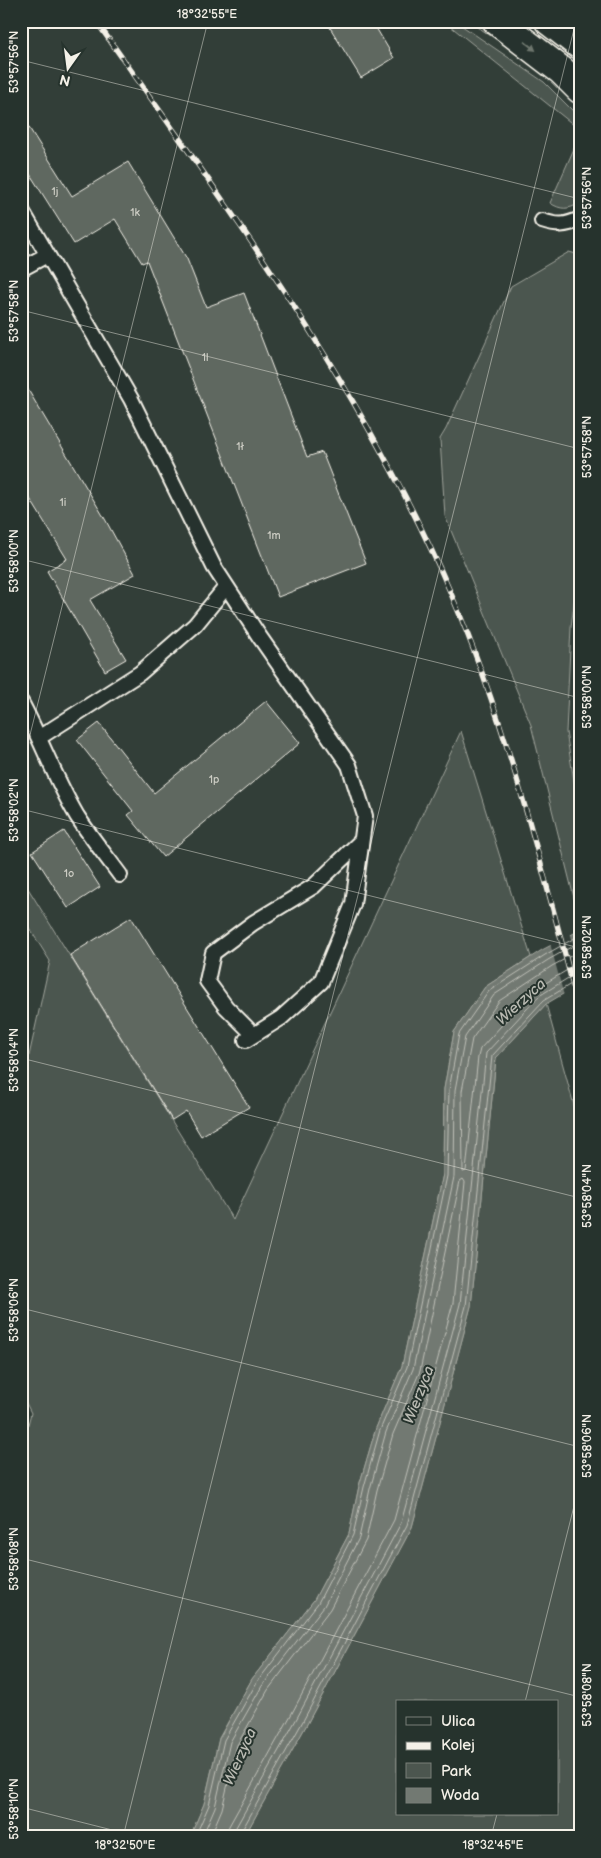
<svg xmlns="http://www.w3.org/2000/svg" width="601" height="1858" font-family="'Balsamiq Sans',sans-serif">
  <style>
    .green { fill: #4c564f; stroke: #a0a49c; fill-rule: evenodd }
    .water { fill: #727972; stroke: #a6a9a1 }
    .pier { fill: #323e38 }
    .lines { fill: none; stroke-linecap: round; stroke-linejoin: round }
    .shore { stroke: #c0c1b9; stroke-width: 1 }
    .building { fill: #5f6861; stroke: #f4f1e8 }
    .service-casing { stroke: #f4f1e8; stroke-width: 18 }
    .secondary-casing { stroke: #f4f1e8; stroke-width: 31 }
    .service { stroke: #26332d; stroke-width: 14 }
    .secondary { stroke: #26332d; stroke-width: 28 }
    .rail-casing { stroke: #f4f1e8; stroke-width: 5.5 }
    .rail { stroke: #26332d; stroke-width: 4; stroke-dasharray: 11; stroke-linecap: butt }
    .oneway { fill: #6e766e }
    .ticks { fill: none; stroke: #f4f1e8; stroke-width: 1; stroke-opacity: 0.45 }
    .labels { text-anchor: middle; dominant-baseline: central; stroke-width: 4; stroke-linejoin: round; paint-order: stroke }
    .number-label { font-size: 11px; fill: #cfcfc6 }
    .water-label { font-size: 15px; font-style: italic; fill: #babbb3; stroke: #26332d }
    .neatline { fill: none; stroke: #f4f1e8; stroke-width: 2 }
    .ticks-label { font-size: 12px; text-anchor: middle; fill: #f4f1e8 }
  </style>
  <rect width="100%" height="100%" fill="#323e38"/>
  <filter id="ink" filterUnits="userSpaceOnUse"><feTurbulence type="fractalNoise" baseFrequency=".02" numOctaves="2"/><feDisplacementMap in="SourceGraphic" scale="10" xChannelSelector="R" yChannelSelector="G"/><feConvolveMatrix kernelMatrix="1 2 1 2 8 2 1 2 1" color-interpolation-filters="sRGB"/></filter>
  <g filter="url(#ink)">
    <path class="green" d="M444 21H455L544 82 577 115 580 120V130Z
      M469 21H482L552 72 580 99V107C548 72 508 48 469 21Z
      M580 135V203C568 210 561 210 550 203Z
      M569 252 580 255V558L571 627 566 732 580 817V922L531 725 445 516 440 439 446 429 511 286Z
      M461 731 531 957 485 987 454 1032 444 1089 443 1174 402 1366 376 1428 359 1486 349 1534 314 1600 252 1679 219 1738 204 1804 190 1837H21V1452L31 1413 21 1393V1092L50 961 21 915V877L233 1220Z
      M546 1004 580 1127V1837H244L307 1724 412 1527 471 1306 496 1058ZM397 1702H557V1814H397Z"/>
    <path class="water" d="M580 930V984L546 1004 496 1058 471 1306 412 1527 307 1724 244 1837H190L204 1804 219 1739 252 1679 314 1600 349 1534 359 1486 376 1428 402 1366 443 1174 444 1089 454 1032 485 987 542 950Z"/>
    <path class="pier" d="M570 932 580 969V987L564 996 550 943Z"/>
    <g class="lines">
      <path class="shore" d="M580 951 552 966 499 1001 472 1039 462 1091 463 1172 466 1171 478 1057 480 1049 534 990 569 969 580 966
        M195 1837 209 1805 224 1740 257 1682 318 1603 353 1535 364 1487 380 1430 407 1367 447 1176 449 1090 459 1034 489 991 545 955 580 935
        M202 1837 215 1807 230 1742 262 1686 324 1606 359 1538 370 1489 386 1432 413 1369 454 1177 455 1090 465 1037 494 995 548 960 580 942
        M210 1837 222 1809 237 1745 268 1690 330 1609 366 1540 377 1490 393 1434 420 1371 460 1181 463 1179 465 1182 453 1303 394 1520 291 1715 229 1826 226 1837
        M234 1837 235 1829 297 1718 401 1523 460 1304 486 1053 539 996 573 975 580 974
        M240 1837 241 1832 303 1721 407 1525 466 1306 492 1056 543 1001 576 981 580 980"/>
    </g>
    <path class="building" d="M326 21H372L394 58 361 78Z
      M21 115 72 196 128 162 187 259 206 307 244 293 307 457 322 452 366 563 278 597 147 261 142 263 115 219 74 244 21 160Z
      M21 378 105 519 135 574 90 600 126 659 105 671 47 571 67 559 21 484Z
      M266 701 300 743 163 857 128 815 133 811 77 740 99 723 154 793Z
      M64 831 100 887 68 908 32 852Z
      M131 917 249 1107 201 1136 186 1111 172 1120 70 955Z"/>
    <g class="lines">
      <defs>
        <path id="service" d="M21 209 131 399 214 567 259 636 349 765 365 816 353 904 321 982 281 1018 246 1040
          M542 221C558 226 565 226 580 219
          M21 269 47 255
          M21 702C41 739 55 779 77 816 90 836 106 856 120 875
          M40 737 140 673 195 625 226 587
          M254 1035 226 1007 207 981 213 953 253 923 314 886 361 841"/>
        <path id="secondary" d="M497 21 562 71 580 89
          M549 21 580 45"/>
      </defs>
      <use href="#service" class="service-casing"/>
      <use href="#secondary" class="secondary-casing"/>
      <use href="#service" class="service"/>
      <use href="#secondary" class="secondary"/>
      <defs>
        <path id="rail" d="M96 21C226 205 363 387 452 596 509 730 543 872 580 1012"/>
      </defs>
      <use href="#rail" class="rail-casing"/>
      <use href="#rail" class="rail"/>
    </g>
    <defs><path id="oneway-solid" d="M-6-.8H1V-3.2L6.5 0L1 3.2V.8H-6Z" transform="scale(1.25)"/></defs>
    <use class="oneway" href="#oneway-solid" transform="translate(530 46) rotate(38)"/>
  </g>
  <path class="ticks" d="M21 60 580 199M21 310 580 449M21 559 580 698M21 771 208 21M21 809 580 948M21 1058 580 1198M21 1308 580 1447M21 1558 580 1697M525 1702 580 1482M21 1807 140 1837M123 1837 576 21M491 1837 497 1814"/>
  <g class="labels">
    <g class="number-label">
      <text x="55" y="191">1j</text>
      <text x="135" y="212">1k</text>
      <text x="205" y="357">1l</text>
      <text x="240" y="446">1ł</text>
      <text x="63" y="502">1i</text>
      <text x="274" y="535">1m</text>
      <text x="214" y="779">1p</text>
      <text x="69" y="873">1o</text>
    </g>
    <g class="water-label">
      <text transform="translate(521 1002) rotate(-42)">Wierzyca</text>
      <text transform="translate(419 1395) rotate(-69)">Wierzyca</text>
      <text transform="translate(240 1757) rotate(-66)">Wierzyca</text>
    </g>
  </g>
  <rect width="601" height="1858" fill="none" stroke="#26332d" stroke-width="55"/>
  <rect x="396" y="1700" width="162" height="115" fill="#26332d" stroke="#787f78"/>
  <rect x="406" y="1717" width="25" height="8" fill="#26332d" stroke="#787f78"/>
  <text x="441" y="1726" font-size="15" fill="#f4f1e8">Ulica</text>
  <rect x="406" y="1742" width="25" height="8" fill="#f4f1e8" stroke="#787f78"/>
  <text x="441" y="1750" font-size="15" fill="#f4f1e8">Kolej</text>
  <rect x="406" y="1763" width="25" height="15" fill="#4c564f" stroke="#787f78"/>
  <text x="441" y="1776" font-size="15" fill="#f4f1e8">Park</text>
  <rect x="406" y="1788" width="25" height="15" fill="#727972" stroke="#787f78"/>
  <text x="441" y="1800" font-size="15" fill="#f4f1e8">Woda</text>
  <g transform="translate(68 68) rotate(194)" stroke="#26332d" stroke-width="4" paint-order="stroke">
  <path d="M0-4L9 19L0 12L-9 19Z" fill="#f4f1e8"/>
  <text y="-8" font-size="14" font-weight="bold" text-anchor="middle" fill="#f4f1e8">N</text>
  </g>
  <rect x="28" y="28" width="546" height="1802" class="neatline"/>
  <g class="ticks-label">
    <text x="207" y="18">18°32'55"E</text>
    <text transform="translate(14 62) rotate(-90)" y="4">53°57'56"N</text>
    <text transform="translate(587 198) rotate(-90)" y="4">53°57'56"N</text>
    <text transform="translate(14 311) rotate(-90)" y="4">53°57'58"N</text>
    <text transform="translate(587 447) rotate(-90)" y="4">53°57'58"N</text>
    <text transform="translate(14 561) rotate(-90)" y="4">53°58'00"N</text>
    <text transform="translate(587 697) rotate(-90)" y="4">53°58'00"N</text>
    <text transform="translate(14 810) rotate(-90)" y="4">53°58'02"N</text>
    <text transform="translate(587 947) rotate(-90)" y="4">53°58'02"N</text>
    <text transform="translate(14 1060) rotate(-90)" y="4">53°58'04"N</text>
    <text transform="translate(587 1196) rotate(-90)" y="4">53°58'04"N</text>
    <text transform="translate(14 1310) rotate(-90)" y="4">53°58'06"N</text>
    <text transform="translate(587 1446) rotate(-90)" y="4">53°58'06"N</text>
    <text transform="translate(14 1559) rotate(-90)" y="4">53°58'08"N</text>
    <text transform="translate(587 1695) rotate(-90)" y="4">53°58'08"N</text>
    <text transform="translate(14 1809) rotate(-90)" y="4">53°58'10"N</text>
    <text x="125" y="1849">18°32'50"E</text>
    <text x="493" y="1849">18°32'45"E</text>
  </g>
</svg>
